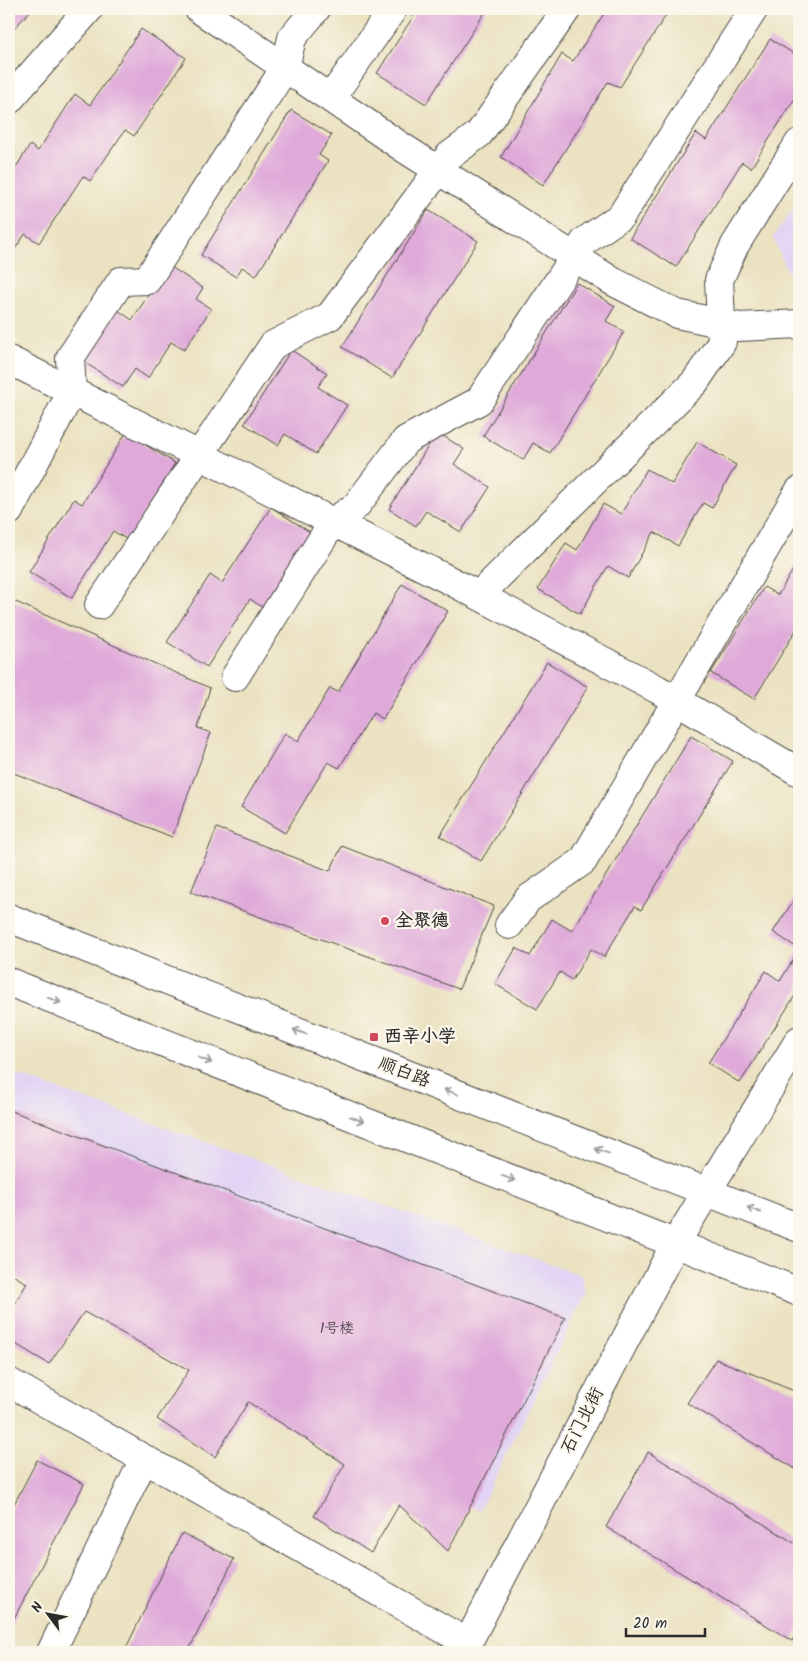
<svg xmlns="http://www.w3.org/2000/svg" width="808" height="1661" font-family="Kalam,'LXGW WenKai TC',sans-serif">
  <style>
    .built { fill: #e1d4f4 }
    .building { fill: #dfaad9 }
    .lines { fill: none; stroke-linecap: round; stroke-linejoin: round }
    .minor-casing { stroke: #484642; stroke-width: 30 }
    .major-casing { stroke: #484642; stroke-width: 30 }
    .minor { stroke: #fff; stroke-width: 28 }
    .major { stroke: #fff; stroke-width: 28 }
    .oneway { stroke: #a0a0a0 }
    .poi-dot { fill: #d1495b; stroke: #fbf7ec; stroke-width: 2 }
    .labels { text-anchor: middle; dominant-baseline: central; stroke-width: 4.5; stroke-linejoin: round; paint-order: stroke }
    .number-label { font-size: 15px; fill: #584b56 }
    .poi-label { font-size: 18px; font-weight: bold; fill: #2b2b2b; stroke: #fbf7ec; text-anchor: start }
    .street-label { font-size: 18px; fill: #2b2b2b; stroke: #fbf7ec }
  </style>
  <rect width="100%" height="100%" fill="#fbf7ec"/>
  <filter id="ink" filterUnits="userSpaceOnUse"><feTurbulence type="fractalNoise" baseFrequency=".02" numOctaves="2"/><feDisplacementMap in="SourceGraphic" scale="10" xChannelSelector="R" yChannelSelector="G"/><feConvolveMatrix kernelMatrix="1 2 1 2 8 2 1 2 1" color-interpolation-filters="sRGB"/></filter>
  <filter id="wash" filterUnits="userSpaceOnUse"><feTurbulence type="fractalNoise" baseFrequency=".0096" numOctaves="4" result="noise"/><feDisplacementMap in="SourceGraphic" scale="20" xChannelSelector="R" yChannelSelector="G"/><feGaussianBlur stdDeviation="1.12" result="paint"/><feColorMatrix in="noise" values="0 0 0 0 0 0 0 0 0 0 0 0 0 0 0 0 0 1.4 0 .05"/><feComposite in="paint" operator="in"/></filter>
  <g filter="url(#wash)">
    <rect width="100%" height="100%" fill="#ebe2c1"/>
    <path class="built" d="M799 202V294H797L773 237Z
      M9 1072 581 1275 586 1293 479 1511 9 1246Z"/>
    <g id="blocks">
      <path class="building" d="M9 9 31 10 9 34Z
        M418 9H487L426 104 377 73Z
        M607 9H670L620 87 608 82 543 185 501 157 562 54 573 61Z
        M141 29 186 58 134 136 125 130 90 181 83 176 39 243 25 234 9 258V178L30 145 38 151 75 94 90 105Z
        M770 39 799 57V92L751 168 742 162 676 267 630 238 696 133 706 140Z
        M291 110 332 135 319 155 328 161 256 276 242 267 236 277 201 255Z
        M428 210 478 241 392 378 342 347Z
        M168 265 203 288 196 299 211 309 184 350 171 342 148 378 135 369 123 387 84 362 118 310 132 320Z
        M577 283 615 306 606 321 624 332 550 453 533 443 523 460 483 436Z
        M291 350 327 373 318 387 347 405 316 454 285 434 278 445 244 424Z
        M437 432 464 449 454 464 490 487 461 532 426 511 416 526 389 509Z
        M126 433 175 463 128 540 113 531 72 598 29 572 74 499 82 504Z
        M697 442 736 465 712 508 703 503 678 546 654 532 628 578 608 566 580 614 538 589 566 543 577 550 603 504 621 514 647 469 672 484Z
        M271 507 313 534 265 609 250 599 207 667 167 642 210 575 222 583Z
        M799 560V625L754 699 711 673 764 587 778 595Z
        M402 584 448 611 383 719 373 713 339 768 328 762 285 833 241 807 285 733 298 741 330 688 338 692Z
        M9 599 210 688 198 728 211 733 172 837 9 771Z
        M547 662 588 687 481 861 440 836Z
        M691 736 733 761 641 910 635 906 604 957 591 949 572 980 560 972 537 1009 495 984 516 948 530 956 552 919 572 931Z
        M217 828 330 871 342 846 494 906 459 989 191 892Z
        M799 892V949L773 932Z
        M799 950V989L740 1083 708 1063 766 971 780 981Z
        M9 1110 565 1318 448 1551 399 1505 371 1553 314 1516 345 1464 248 1402 215 1457 157 1419 189 1370 84 1312 49 1364 9 1340V1314L27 1283 9 1273Z
        M716 1359 799 1393V1471L687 1403Z
        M648 1452 799 1546V1629L792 1641 606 1527Z
        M37 1460 84 1484 9 1628V1514Z
        M182 1533 234 1559 188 1652H124Z"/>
    </g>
  </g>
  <g filter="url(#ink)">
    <use href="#blocks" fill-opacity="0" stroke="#484642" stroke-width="1"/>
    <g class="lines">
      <defs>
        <path id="minor" d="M199 9 402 147 612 281 677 314 739 327 799 324
          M331 98 393 9
          M9 100 89 9
          M9 360 447 579 657 689 799 772
          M9 511 72 391 70 358 121 281 147 280 285 68 292 38 316 9
          M479 595 695 382 722 342 719 280 735 245 799 143
          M99 605 273 345 330 316 449 156 479 134 567 9
          M235 677 333 522 356 506 406 440 479 401 585 241 621 216 754 9
          M509 925 528 899 583 861 799 491
          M9 1382 468 1643
          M51 1652 144 1459
          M463 1652 675 1244 799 1040"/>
        <path id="major" d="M9 918 799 1228
          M9 982 799 1292"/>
      </defs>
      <use href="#minor" class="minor-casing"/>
      <use href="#major" class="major-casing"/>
      <use href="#minor" class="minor"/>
      <use href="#major" class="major"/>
    </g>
    <defs><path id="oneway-shaft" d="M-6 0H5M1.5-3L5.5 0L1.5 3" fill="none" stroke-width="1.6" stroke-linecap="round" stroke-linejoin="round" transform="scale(1.25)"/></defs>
    <g class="oneway">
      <use href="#oneway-shaft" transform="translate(54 1000) rotate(21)"/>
      <use href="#oneway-shaft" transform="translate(300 1032) rotate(-159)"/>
      <use href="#oneway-shaft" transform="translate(205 1060) rotate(21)"/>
      <use href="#oneway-shaft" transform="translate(451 1092) rotate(-159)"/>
      <use href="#oneway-shaft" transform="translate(357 1119) rotate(21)"/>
      <use href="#oneway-shaft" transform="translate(602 1151) rotate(-159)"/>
      <use href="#oneway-shaft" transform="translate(508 1178) rotate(21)"/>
      <use href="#oneway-shaft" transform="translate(754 1210) rotate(-159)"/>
    </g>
  </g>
  <g class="poi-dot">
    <circle cx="385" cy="921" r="5"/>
    <rect x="369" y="1032" width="10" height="10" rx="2.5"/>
  </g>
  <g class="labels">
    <g class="number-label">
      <text x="337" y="1329">1号楼</text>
    </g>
    <g class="poi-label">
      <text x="395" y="921">全聚德</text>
      <text x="384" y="1037">西辛小学</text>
    </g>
    <g class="street-label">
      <text transform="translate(404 1073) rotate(21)">顺白路</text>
      <text transform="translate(583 1421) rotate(-63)">石门北街</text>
    </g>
  </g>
  <rect width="808" height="1661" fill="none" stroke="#fbf7ec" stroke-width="30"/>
  <g transform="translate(48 1614) rotate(302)" stroke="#fbf7ec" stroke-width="4" paint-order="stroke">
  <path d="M0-4L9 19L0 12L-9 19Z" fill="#2b2b2b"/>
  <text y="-8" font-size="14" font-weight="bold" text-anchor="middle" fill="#2b2b2b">N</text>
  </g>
  <path d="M626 1628v8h79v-8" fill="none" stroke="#2b2b2b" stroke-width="2.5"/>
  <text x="633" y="1628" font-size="15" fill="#2b2b2b" stroke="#fbf7ec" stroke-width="4" paint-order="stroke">20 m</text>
</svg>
